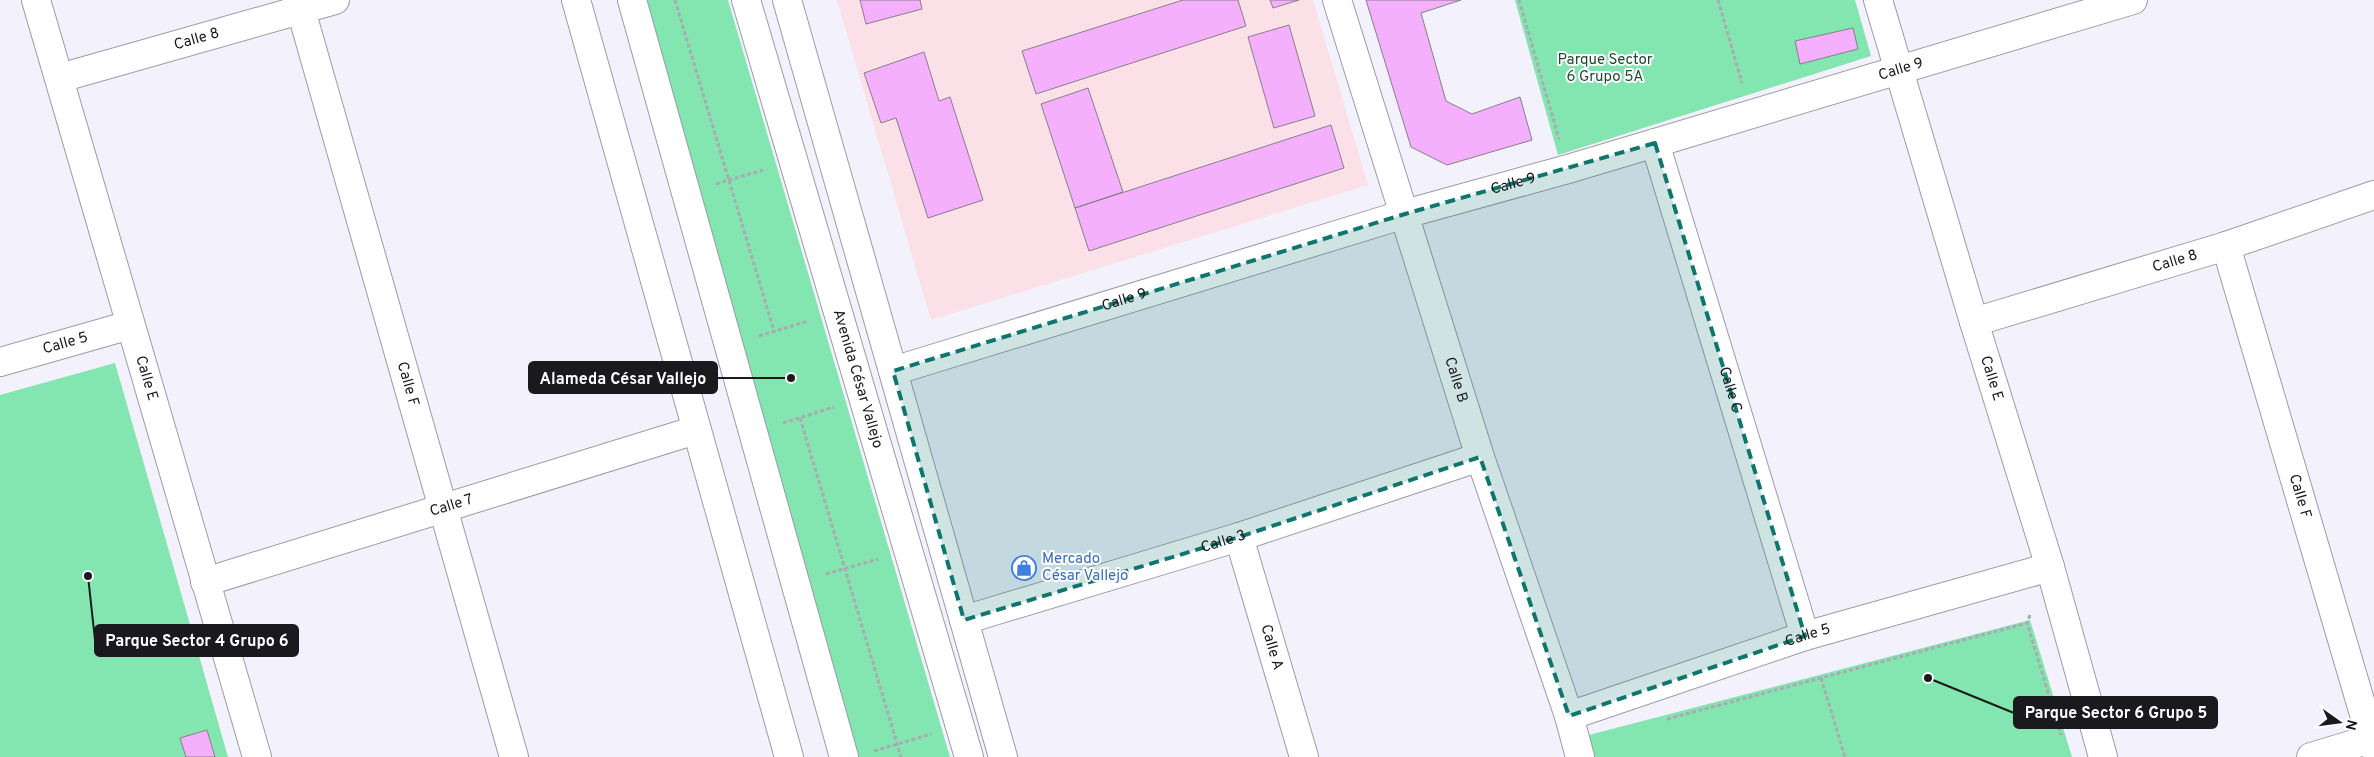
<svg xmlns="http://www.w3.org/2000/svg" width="2374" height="757" font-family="Overpass,sans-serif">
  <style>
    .education { fill: #fbe1e7 }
    .green { fill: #83e5b0 }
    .building { fill: #f4affd; stroke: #867f87 }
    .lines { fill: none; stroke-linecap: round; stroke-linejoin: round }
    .minor-casing { stroke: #9c9ba6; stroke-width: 30 }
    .path { stroke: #abaab3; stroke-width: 3; stroke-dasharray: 4 2.5; stroke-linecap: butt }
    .minor { stroke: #fff; stroke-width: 28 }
    .marked { fill: #0f766e; fill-opacity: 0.2; stroke: #0f766e; stroke-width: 4; stroke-dasharray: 10 6; stroke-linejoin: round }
    .labels { text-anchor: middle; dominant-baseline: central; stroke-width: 4; stroke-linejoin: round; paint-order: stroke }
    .street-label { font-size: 15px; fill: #1a1a1e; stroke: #fff }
    .park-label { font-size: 15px; fill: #1d4a33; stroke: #fff }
    .shop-label { font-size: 15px; fill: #366cbe; stroke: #fff; text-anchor: start }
    .leader { fill: none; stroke: #1a1a1e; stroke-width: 2 }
    .callout-dot { fill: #1a1a1e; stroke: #fff; stroke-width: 2 }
    .callout { fill: #1a1a1e; stroke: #1a1a1e; stroke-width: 2 }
    .callout-label { font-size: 16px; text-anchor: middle; font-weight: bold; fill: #fff }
  </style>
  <rect width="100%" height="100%" fill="#f2f1fc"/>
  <path class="education" d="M837 0H1313L1368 185 931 320Z"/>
  <path class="green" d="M632 0H728L950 757H854Z
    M1515 0H1855L1871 56 1558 155Z
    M115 363 228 757H0V395Z
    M2030 620 2072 757H1591L1585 736Z"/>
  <path class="building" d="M860 0H920L922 9 866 24Z
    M1183 0H1238L1246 26 1036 94 1022 51Z
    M1270 0H1299L1273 8Z
    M1366 0H1461L1421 13 1446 101 1472 114 1520 97 1532 140 1447 165 1411 147Z
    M1289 25 1315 116 1274 128 1248 37Z
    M1853 28 1858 49 1800 64 1795 41Z
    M924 52 939 101 950 97 983 200 928 218 896 118 881 123 864 73Z
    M1088 88 1123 192 1075 208 1041 104Z
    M1331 125 1344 168 1089 251 1075 208Z
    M207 730 215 757H186L180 738Z"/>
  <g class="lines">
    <defs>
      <g id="minor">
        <path id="s1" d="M36 0 257 757"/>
        <path d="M576 0 789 757"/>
        <path d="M632 0 844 757"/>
        <path id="s2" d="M746 0 969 757"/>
        <path d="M787 0 1003 757"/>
        <path id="s3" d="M1337 0 1480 457 1569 716 1580 757"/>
        <path id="s4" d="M1878 0 1974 322 2050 567 2103 757"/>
        <path id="s5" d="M301 10 514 757"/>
        <path id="s6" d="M60 78 335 0"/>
        <path id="s7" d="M1655 143 1805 636"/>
        <path id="s8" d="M2226 246 2374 748"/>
        <path id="s9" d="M1974 322 2226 246 2374 195"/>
        <path id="s10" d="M0 362 130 325"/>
        <path id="s11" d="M893 371 1405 214 1568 169 2133 0"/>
        <path id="s12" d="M1239 537 1304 757"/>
        <path id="s13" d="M205 582 696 430"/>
        <path id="s14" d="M964 620 1239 537 1480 457"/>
        <path id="s15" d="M1569 716 1805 636 2050 567"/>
        <path d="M2311 757 2374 738"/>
      </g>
    </defs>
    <use href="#minor" class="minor-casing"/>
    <path class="path" d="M675 0 774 331
      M1519 0 1559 139
      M1718 0 1742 83
      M716 184 763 170
      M759 336 808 321
      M800 418 901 757
      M783 423 834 407
      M826 574 878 559
      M2030 615 2027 623 2061 735
      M1821 678 1845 757
      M1667 719 2027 623
      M874 751 931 734"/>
    <use href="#minor" class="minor"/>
  </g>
  <path class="marked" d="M1655 143 1805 636 1569 716 1480 457 1239 537 964 620 893 371 1405 214Z"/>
  <defs>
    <symbol id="shop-ring" viewBox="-11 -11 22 22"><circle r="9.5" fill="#fff" stroke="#3f7fe0" stroke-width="1.5"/><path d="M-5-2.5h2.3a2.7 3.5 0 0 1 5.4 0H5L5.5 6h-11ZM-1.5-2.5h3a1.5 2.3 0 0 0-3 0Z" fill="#3f7fe0"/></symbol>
  </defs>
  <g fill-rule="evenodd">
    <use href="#shop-ring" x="1010" y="554" width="28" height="28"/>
  </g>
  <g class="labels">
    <g class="street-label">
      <text stroke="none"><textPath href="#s6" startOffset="142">Calle 8</textPath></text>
      <text stroke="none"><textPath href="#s11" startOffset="1052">Calle 9</textPath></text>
      <text stroke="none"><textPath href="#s11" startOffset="648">Calle 9</textPath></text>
      <text stroke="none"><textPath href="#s9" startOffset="210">Calle 8</textPath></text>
      <text stroke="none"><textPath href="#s11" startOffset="242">Calle 9</textPath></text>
      <text stroke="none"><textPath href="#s10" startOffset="68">Calle 5</textPath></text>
      <text stroke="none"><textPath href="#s2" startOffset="395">Avenida César Vallejo</textPath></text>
      <text stroke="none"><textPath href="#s4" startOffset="395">Calle E</textPath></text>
      <text stroke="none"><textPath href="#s1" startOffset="394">Calle E</textPath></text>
      <text stroke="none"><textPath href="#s3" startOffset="398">Calle B</textPath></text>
      <text stroke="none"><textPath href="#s5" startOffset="389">Calle F</textPath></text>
      <text stroke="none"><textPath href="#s7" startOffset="258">Calle C</textPath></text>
      <text stroke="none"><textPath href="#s8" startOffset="261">Calle F</textPath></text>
      <text stroke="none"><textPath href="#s13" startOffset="258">Calle 7</textPath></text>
      <text stroke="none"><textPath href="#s14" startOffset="271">Calle 3</textPath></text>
      <text stroke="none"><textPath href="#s15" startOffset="252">Calle 5</textPath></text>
      <text stroke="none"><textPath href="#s12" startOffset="115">Calle A</textPath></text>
    </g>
    <g class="park-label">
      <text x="1605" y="60">Parque Sector<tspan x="1605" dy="17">6 Grupo 5A</tspan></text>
    </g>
    <g class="shop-label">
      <text x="1042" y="559">Mercado<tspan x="1042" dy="17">César Vallejo</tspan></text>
    </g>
  </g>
  <path class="leader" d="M791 378L717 378M88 576L95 640M1928 678L2014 713"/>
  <g class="callout-dot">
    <circle cx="791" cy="378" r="5"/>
    <circle cx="88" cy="576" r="5"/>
    <circle cx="1928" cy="678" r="5"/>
  </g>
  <g class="callout">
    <rect x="529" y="362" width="188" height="31" rx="5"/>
    <rect x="95" y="625" width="203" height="31" rx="5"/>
    <rect x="2014" y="697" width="203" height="31" rx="5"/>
  </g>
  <g class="callout-label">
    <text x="623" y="384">Alameda César Vallejo</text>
    <text x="197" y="646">Parque Sector 4 Grupo 6</text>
    <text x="2116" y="718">Parque Sector 6 Grupo 5</text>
  </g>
  <g transform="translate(2339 722) rotate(104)" stroke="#ffffff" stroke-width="4" paint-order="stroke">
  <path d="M0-4L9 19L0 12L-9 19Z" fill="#1a1a1e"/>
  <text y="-8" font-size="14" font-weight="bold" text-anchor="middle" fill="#1a1a1e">N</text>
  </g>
</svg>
